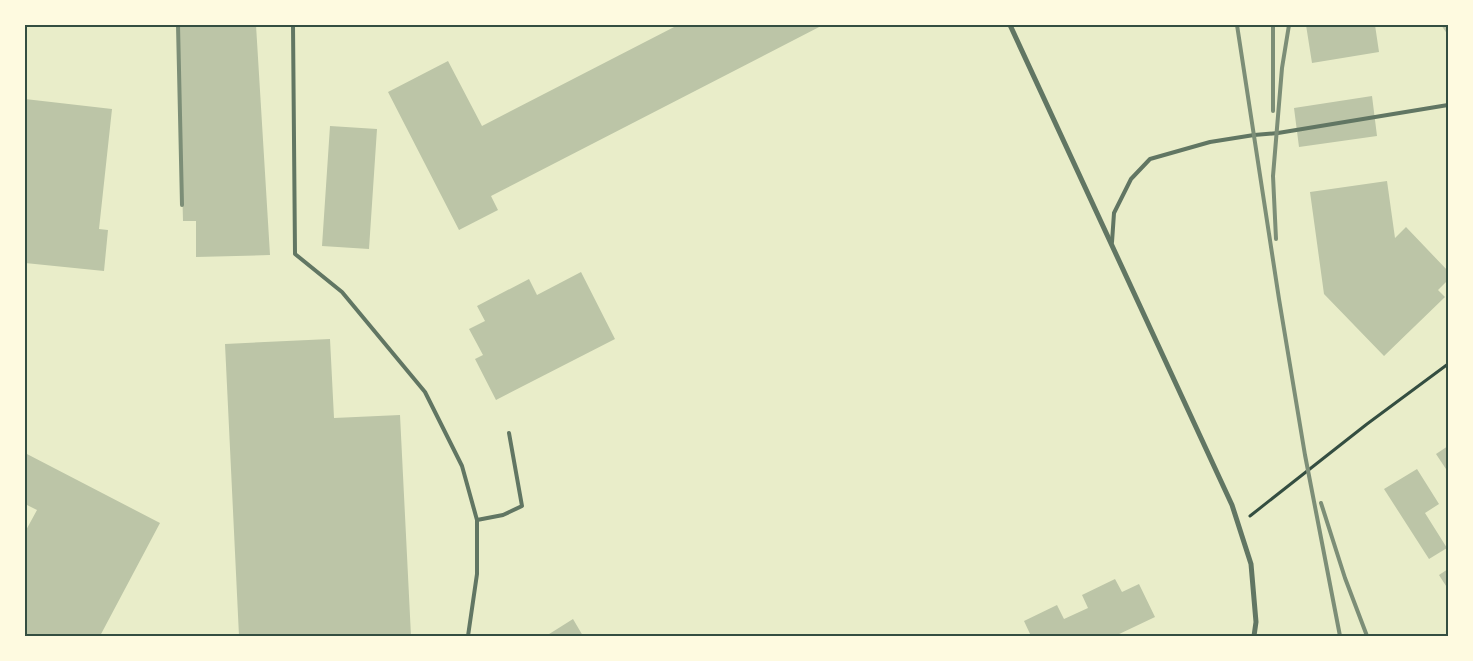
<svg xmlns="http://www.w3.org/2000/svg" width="1473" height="661" font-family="'Exo 2',sans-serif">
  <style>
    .building { fill: #bcc5a7 }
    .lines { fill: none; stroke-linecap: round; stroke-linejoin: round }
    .path { stroke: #344e41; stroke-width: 3 }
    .service { stroke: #617663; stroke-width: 4 }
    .minor { stroke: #617663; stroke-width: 5 }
    .rail { stroke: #7c8e77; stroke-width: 4 }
    .neatline { fill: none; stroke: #344e41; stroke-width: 2 }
  </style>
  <rect width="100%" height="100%" fill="#e9edc9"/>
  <path class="building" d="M178 25H256L270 255 196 257V221H183Z
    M678 25H823L491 196 498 210 459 230 388 92 448 61 482 126Z
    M1306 25H1375L1379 52 1312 63Z
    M1441 25H1448V35Z
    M1372 96 1377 136 1299 147 1294 108Z
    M25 99 112 109 99 229 108 230 104 271 25 263Z
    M330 126 377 129 369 249 322 246Z
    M1387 181 1395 238 1406 227 1448 271V280L1438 290 1445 297 1384 356 1324 294 1310 192Z
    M581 272 615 339 496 400 475 359 483 355 469 329 485 321 477 306 529 279 537 295Z
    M330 339 334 418 400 415 411 636H239L225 344Z
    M1448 446V472L1436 454Z
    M25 453 160 523 100 636H25V532L37 510 25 504Z
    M1417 469 1439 504 1425 513 1447 548 1429 559 1384 489Z
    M1448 569V589L1439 575Z
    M1115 579 1122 592 1139 584 1155 617 1115 636H1031L1024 621 1057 605 1064 619 1088 608 1082 595Z
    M573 619 583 636H546Z"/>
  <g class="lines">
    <path class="path" d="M1250 516 1367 424 1448 364"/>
    <path class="service" d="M293 25 295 254 342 292 425 392 462 466 477 520V574L468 636
      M1112 242 1114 213 1131 179 1150 159 1210 142 1254 135 1278 133 1448 105
      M477 520 503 515 522 506 509 433"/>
    <path class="minor" d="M1010 25 1232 505 1251 564 1256 622 1254 636"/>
    <path class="rail" d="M178 25 182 205
      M1237 25 1279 299 1305 455 1340 636
      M1273 111V25
      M1276 239 1273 176 1282 68 1289 25
      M1321 503 1345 578 1367 636"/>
  </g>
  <rect width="1473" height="661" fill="none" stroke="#fefae0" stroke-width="52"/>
  <rect x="26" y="26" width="1421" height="609" class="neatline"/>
</svg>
